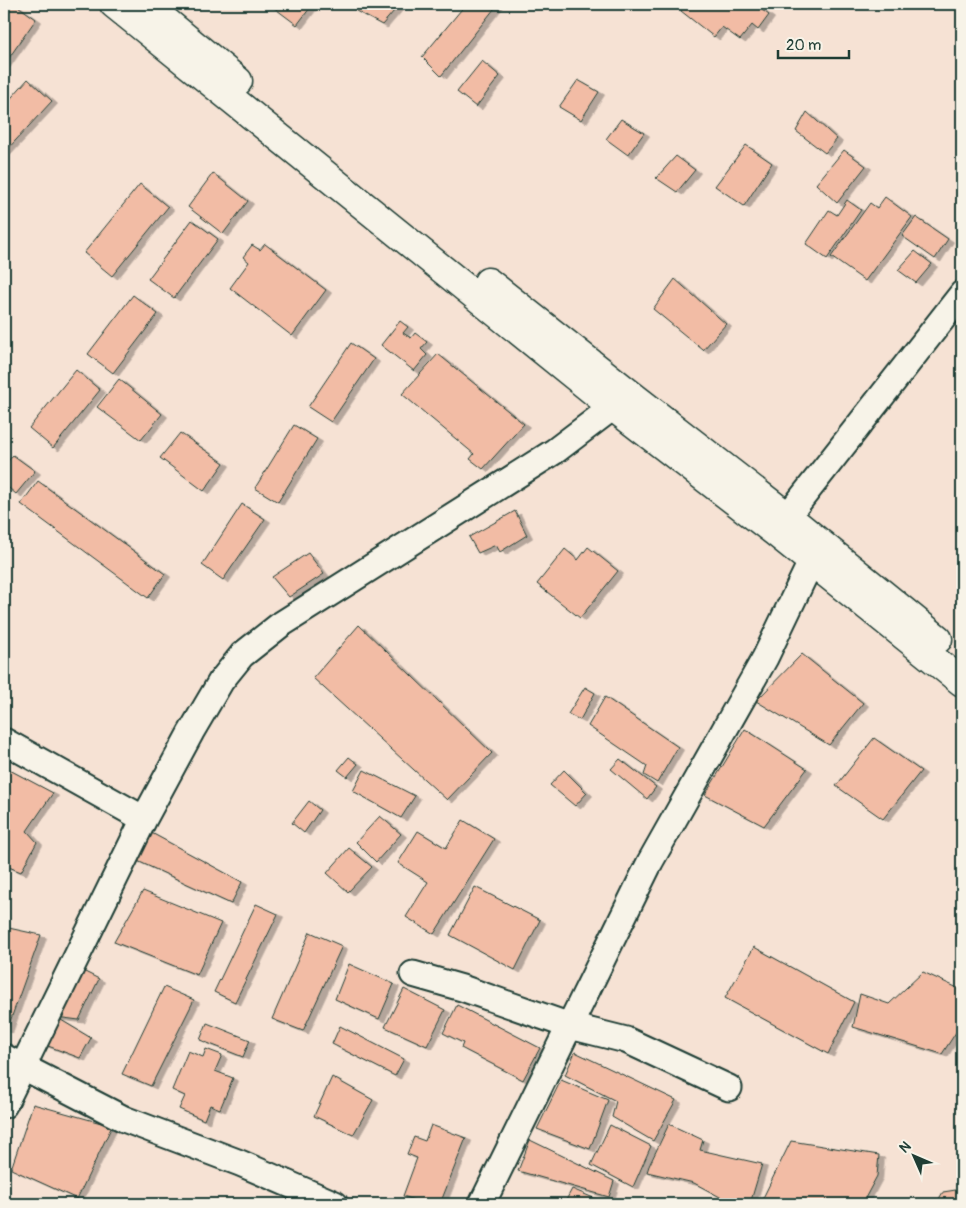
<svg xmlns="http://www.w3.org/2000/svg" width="966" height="1208" font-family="Pangolin,sans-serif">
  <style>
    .building { fill: #f2bca5; stroke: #1f3d34; filter: url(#shadow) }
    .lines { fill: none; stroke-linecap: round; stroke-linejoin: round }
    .street-casing { stroke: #1f3d34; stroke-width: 29 }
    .secondary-casing { stroke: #1f3d34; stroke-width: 31 }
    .street { stroke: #f7f3e8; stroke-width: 25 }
    .secondary { stroke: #f7f3e8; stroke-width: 28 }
  </style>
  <defs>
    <filter id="shadow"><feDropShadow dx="5.5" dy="3" stdDeviation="0" flood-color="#0004"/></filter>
  </defs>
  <rect width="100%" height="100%" fill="#f6e2d4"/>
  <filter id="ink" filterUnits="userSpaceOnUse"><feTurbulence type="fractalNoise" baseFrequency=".02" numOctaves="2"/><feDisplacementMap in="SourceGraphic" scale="10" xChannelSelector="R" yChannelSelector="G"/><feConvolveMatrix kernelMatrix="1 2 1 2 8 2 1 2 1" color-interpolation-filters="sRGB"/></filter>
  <g filter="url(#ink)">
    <path class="building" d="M4 4H15L36 19 4 65Z
      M269 4H313L297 25Z
      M362 4H400L382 25 356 11Z
      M466 4H498L441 76 422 57Z
      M686 4H761L758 7 769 15 758 30 752 25 740 40 722 27 714 37 681 11Z
      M482 61 500 76 476 107 457 92Z
      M28 79 52 101 4 153V106Z
      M578 80 599 92 581 120 559 107Z
      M807 112 837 139 825 153 796 131Z
      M621 119 644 133 628 155 606 139Z
      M746 145 772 163 744 206 715 186Z
      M844 150 866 166 837 203 816 184Z
      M676 156 695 170 677 192 656 178Z
      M213 173 248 201 223 234 188 207Z
      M140 184 168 207 112 276 84 253Z
      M885 197 912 217 865 281 831 257 870 203 877 208Z
      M847 200 861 210 827 259 806 244 829 210 837 215Z
      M916 217 948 239 935 259 902 236Z
      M192 220 218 239 174 298 148 279Z
      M265 244 326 290 292 336 230 288 249 262 243 257 252 245 260 250Z
      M915 251 932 264 916 283 898 270Z
      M675 279 726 324 703 350 653 309Z
      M133 295 158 314 113 373 88 354Z
      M400 321 408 327 403 333 411 338 415 333 427 342 421 349 427 355 414 371 381 345Z
      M351 343 374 359 331 422 308 407Z
      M438 354 524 424 483 469 470 459 474 454 402 394Z
      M76 370 100 390 53 448 29 428Z
      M119 379 162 414 141 440 97 407Z
      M294 425 317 439 278 502 255 488Z
      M180 433 224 463 204 491 160 458Z
      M13 455 35 471 16 494 4 484V466Z
      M38 481 165 574 148 598 21 504Z
      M242 504 265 519 223 580 202 565Z
      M515 511 527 535 500 552 496 545 478 553 469 537Z
      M588 547 618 571 580 618 537 584 565 549 578 560Z
      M308 553 324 574 289 597 272 577Z
      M359 625 492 753 447 800 313 678Z
      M802 654 863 703 829 745 756 701Z
      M585 687 595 693 580 720 568 714Z
      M605 697 678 747 657 783 644 775 647 766 588 726Z
      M745 729 807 769 764 826 705 795Z
      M874 738 921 771 883 819 836 786Z
      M349 757 358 764 347 777 338 770Z
      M620 759 656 787 647 799 611 769Z
      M4 767 53 793 27 831 37 842 21 872 4 865Z
      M364 770 415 796 401 818 353 791Z
      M564 770 587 793 575 806 550 785Z
      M309 801 320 810 304 833 292 823Z
      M380 816 401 834 376 862 356 842Z
      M463 820 494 839 434 934 406 917 428 882 398 863 418 831 446 848Z
      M146 830 242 882 231 904 131 858Z
      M349 848 372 867 348 892 327 873Z
      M475 887 540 920 515 970 450 935Z
      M143 891 221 923 197 975 114 942Z
      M256 904 278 914 235 1002 214 992Z
      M4 927 41 935 7 1030 4 1029Z
      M310 932 342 946 303 1031 272 1019Z
      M754 947 854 1002 828 1054 725 998Z
      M349 964 394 984 379 1019 335 999Z
      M77 968 99 979 79 1020 56 1017Z
      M923 972 962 990V1023L942 1054 853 1027 860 994 889 1004Z
      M164 987 194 1000 151 1086 122 1074Z
      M404 989 445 1010 427 1046 385 1027Z
      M457 1005 540 1048 523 1080 461 1048 463 1043 443 1033Z
      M56 1017 91 1038 80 1058 40 1043Z
      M207 1023 250 1040 243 1057 200 1040Z
      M340 1026 404 1059 395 1076 332 1044Z
      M206 1049 222 1055 215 1071 233 1078 220 1109 210 1105 204 1120 179 1109 185 1096 172 1090 188 1051 203 1057Z
      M575 1052 676 1100 653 1141 612 1117 616 1101 565 1075Z
      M332 1077 373 1100 353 1135 314 1116Z
      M561 1080 608 1100 590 1149 537 1129Z
      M33 1104 112 1126 77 1199 11 1169Z
      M669 1124 703 1140 700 1150 762 1164 750 1204H733L694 1183 647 1172 649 1166Z
      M431 1125 466 1138 440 1204H425L403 1196 417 1158 407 1154 414 1137 425 1141Z
      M610 1125 651 1146 633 1187 591 1165Z
      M530 1140 614 1181 609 1197 518 1171Z
      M791 1141 879 1155 877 1176 862 1204H760Z
      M572 1189 608 1204H564Z
      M962 1189V1204H936L943 1192Z"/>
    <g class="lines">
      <defs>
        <path id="street" d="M775 532 962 294
          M4 741 144 819
          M413 974 462 988 570 1026 626 1040 729 1088
          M4 1057 124 1119 240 1163 335 1204
          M4 1105 144 819 191 732 221 681 242 655 280 625 555 451 613 407 625 393
          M482 1204 650 862 765 658 811 562 823 546"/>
        <path id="secondary" d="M114 4 613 407 775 532 962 682
          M145 4 238 81
          M488 282 626 391 787 516 938 639"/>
      </defs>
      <use href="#street" class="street-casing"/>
      <use href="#secondary" class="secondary-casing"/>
      <use href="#street" class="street"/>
      <use href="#secondary" class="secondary"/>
    </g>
  </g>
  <rect width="966" height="1208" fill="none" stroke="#f7f3e8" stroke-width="20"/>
  <rect x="10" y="10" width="946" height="1188" fill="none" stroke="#1f3d34" stroke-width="2" filter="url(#ink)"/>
  <g transform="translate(914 1156) rotate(315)" stroke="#f7f3e8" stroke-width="4" paint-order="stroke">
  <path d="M0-4L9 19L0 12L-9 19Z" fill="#1f3d34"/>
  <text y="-8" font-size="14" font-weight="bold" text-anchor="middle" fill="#1f3d34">N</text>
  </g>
  <path d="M778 50v8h71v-8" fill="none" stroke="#1f3d34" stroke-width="2.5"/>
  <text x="786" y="50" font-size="15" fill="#1f3d34" stroke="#f7f3e8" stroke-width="4" paint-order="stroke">20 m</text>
</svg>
